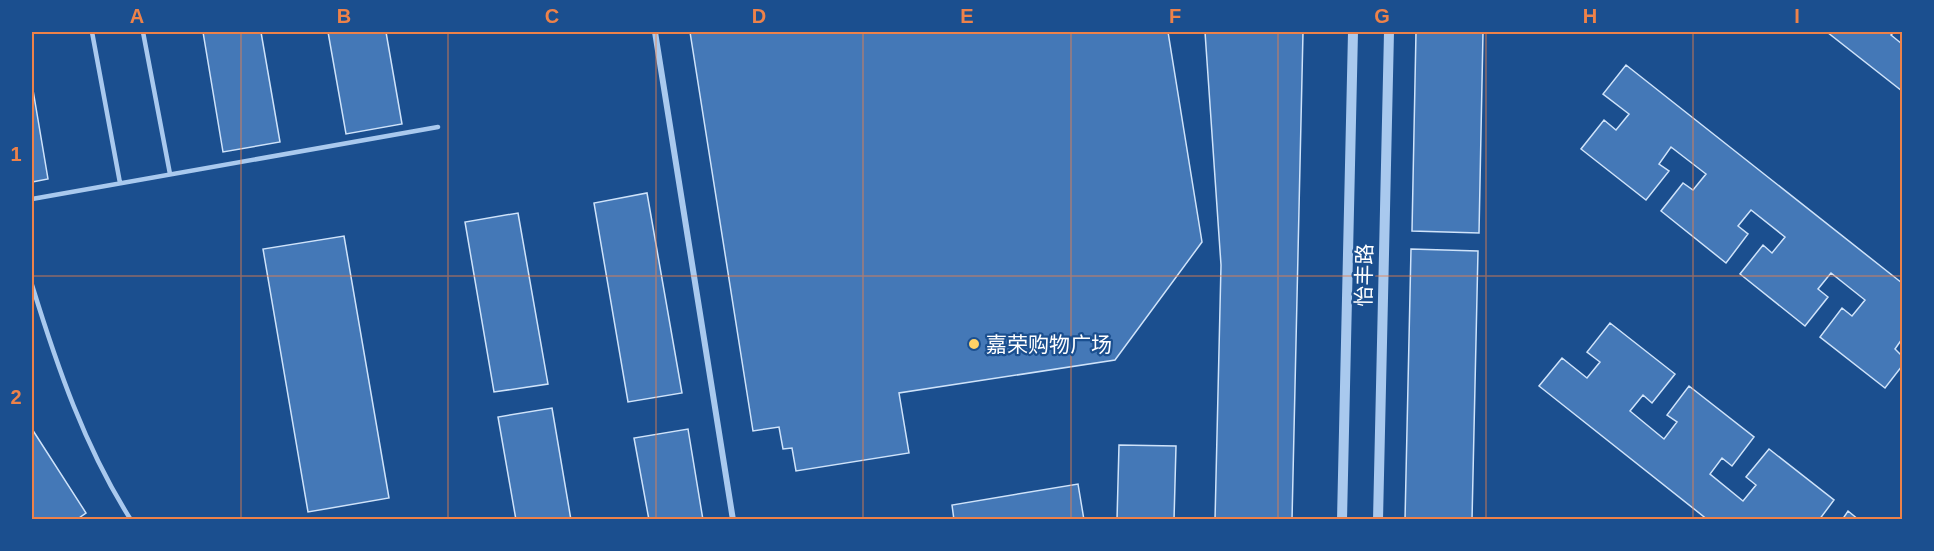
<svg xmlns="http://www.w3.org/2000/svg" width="1934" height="551" font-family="Arial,'Noto Sans SC',sans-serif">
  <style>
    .building { fill: #4478b7; stroke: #cfe3fa; stroke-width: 1.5 }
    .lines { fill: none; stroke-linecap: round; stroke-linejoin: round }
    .service { stroke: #a9c9ee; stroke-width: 4.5 }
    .minor { stroke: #a9c9ee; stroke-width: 6 }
    .tertiary { stroke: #a9c9ee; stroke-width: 10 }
    .grid { fill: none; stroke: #ee8249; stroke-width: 1.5; stroke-opacity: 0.55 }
    .poi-dot { fill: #ffd166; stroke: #1b4f8f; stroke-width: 2 }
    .labels { text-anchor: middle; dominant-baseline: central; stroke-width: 4.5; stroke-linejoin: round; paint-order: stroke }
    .street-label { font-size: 21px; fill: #fff; stroke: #1b4f8f }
    .poi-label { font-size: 21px; fill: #fff; stroke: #1b4f8f; text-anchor: start }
    .neatline { fill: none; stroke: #ee8249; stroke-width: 2 }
    .grid-label { font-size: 20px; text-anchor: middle; font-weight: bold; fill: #ee8249 }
  </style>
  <rect width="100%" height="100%" fill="#1b4f8f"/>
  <path class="building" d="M203 32H261L280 142 223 152Z
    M328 32H386L402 124 346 134Z
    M690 32H1168L1202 242 1115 360 899 393 909 453 796 471 792 448 783 449 779 427 753 431Z
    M1205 32H1303L1292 520H1215L1221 265Z
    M1416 32H1483L1479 233 1412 231Z
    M1827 32H1894L1891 35 1902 44V91Z
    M1626 65 1902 283V339L1895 349 1902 356V366L1885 388 1820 337 1842 308 1852 316 1865 300 1831 273 1818 289 1828 297 1805 326 1740 274 1763 245 1772 253 1785 237 1751 210 1738 226 1748 234 1726 263 1661 211 1683 183 1693 190 1706 174 1671 147 1659 164 1669 171 1646 200 1581 149 1604 120 1616 130 1629 114 1603 94Z
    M32 84 48 179 32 182Z
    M647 193 682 393 628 402 594 203Z
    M518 213 548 384 494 392 465 222Z
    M344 236 389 498 308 512 263 249Z
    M1411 249 1478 251 1472 520H1405Z
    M1610 323 1675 374 1652 403 1643 395 1630 411 1664 439 1677 422 1667 415 1689 386 1754 437 1732 466 1722 458 1710 474 1743 501 1756 485 1746 477 1769 449 1834 500 1819 520H1708L1539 386 1562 358 1587 378 1600 362 1587 352Z
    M552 408 571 520H516L498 417Z
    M32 429 86 513 76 520H32Z
    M688 429 703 520H649L634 438Z
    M1119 445 1176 446 1174 520H1117Z
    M1078 484 1084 520H954L952 505Z
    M1848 511 1859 520H1842Z"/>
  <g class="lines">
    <path class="service" d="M92 32 120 183
      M143 32 170 174
      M32 199 438 127
      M32 285C57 366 85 448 131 520"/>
    <path class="minor" d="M655 32 733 520"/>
    <path class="tertiary" d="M1342 520 1353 32
      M1378 520 1389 32"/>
  </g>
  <path class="grid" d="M241 32V520M448 32V520M656 32V520M863 32V520M1071 32V520M1278 32V520M1486 32V520M1693 32V520M32 276H1902"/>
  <circle class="poi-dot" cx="974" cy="344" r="6"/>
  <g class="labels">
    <g class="street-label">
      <text transform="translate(1364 275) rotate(-89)">怡丰路</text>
    </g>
    <g class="poi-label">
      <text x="986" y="344">嘉荣购物广场</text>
    </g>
  </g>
  <rect width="1934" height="551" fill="none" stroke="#1b4f8f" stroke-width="66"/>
  <rect x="33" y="33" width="1868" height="485" class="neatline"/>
  <g class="grid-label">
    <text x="137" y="23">A</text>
    <text x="344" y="23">B</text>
    <text x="552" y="23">C</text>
    <text x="759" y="23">D</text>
    <text x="967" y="23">E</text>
    <text x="1175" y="23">F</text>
    <text x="1382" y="23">G</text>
    <text x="1590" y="23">H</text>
    <text x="1797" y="23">I</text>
    <text x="16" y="161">1</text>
    <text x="16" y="404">2</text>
  </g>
</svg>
